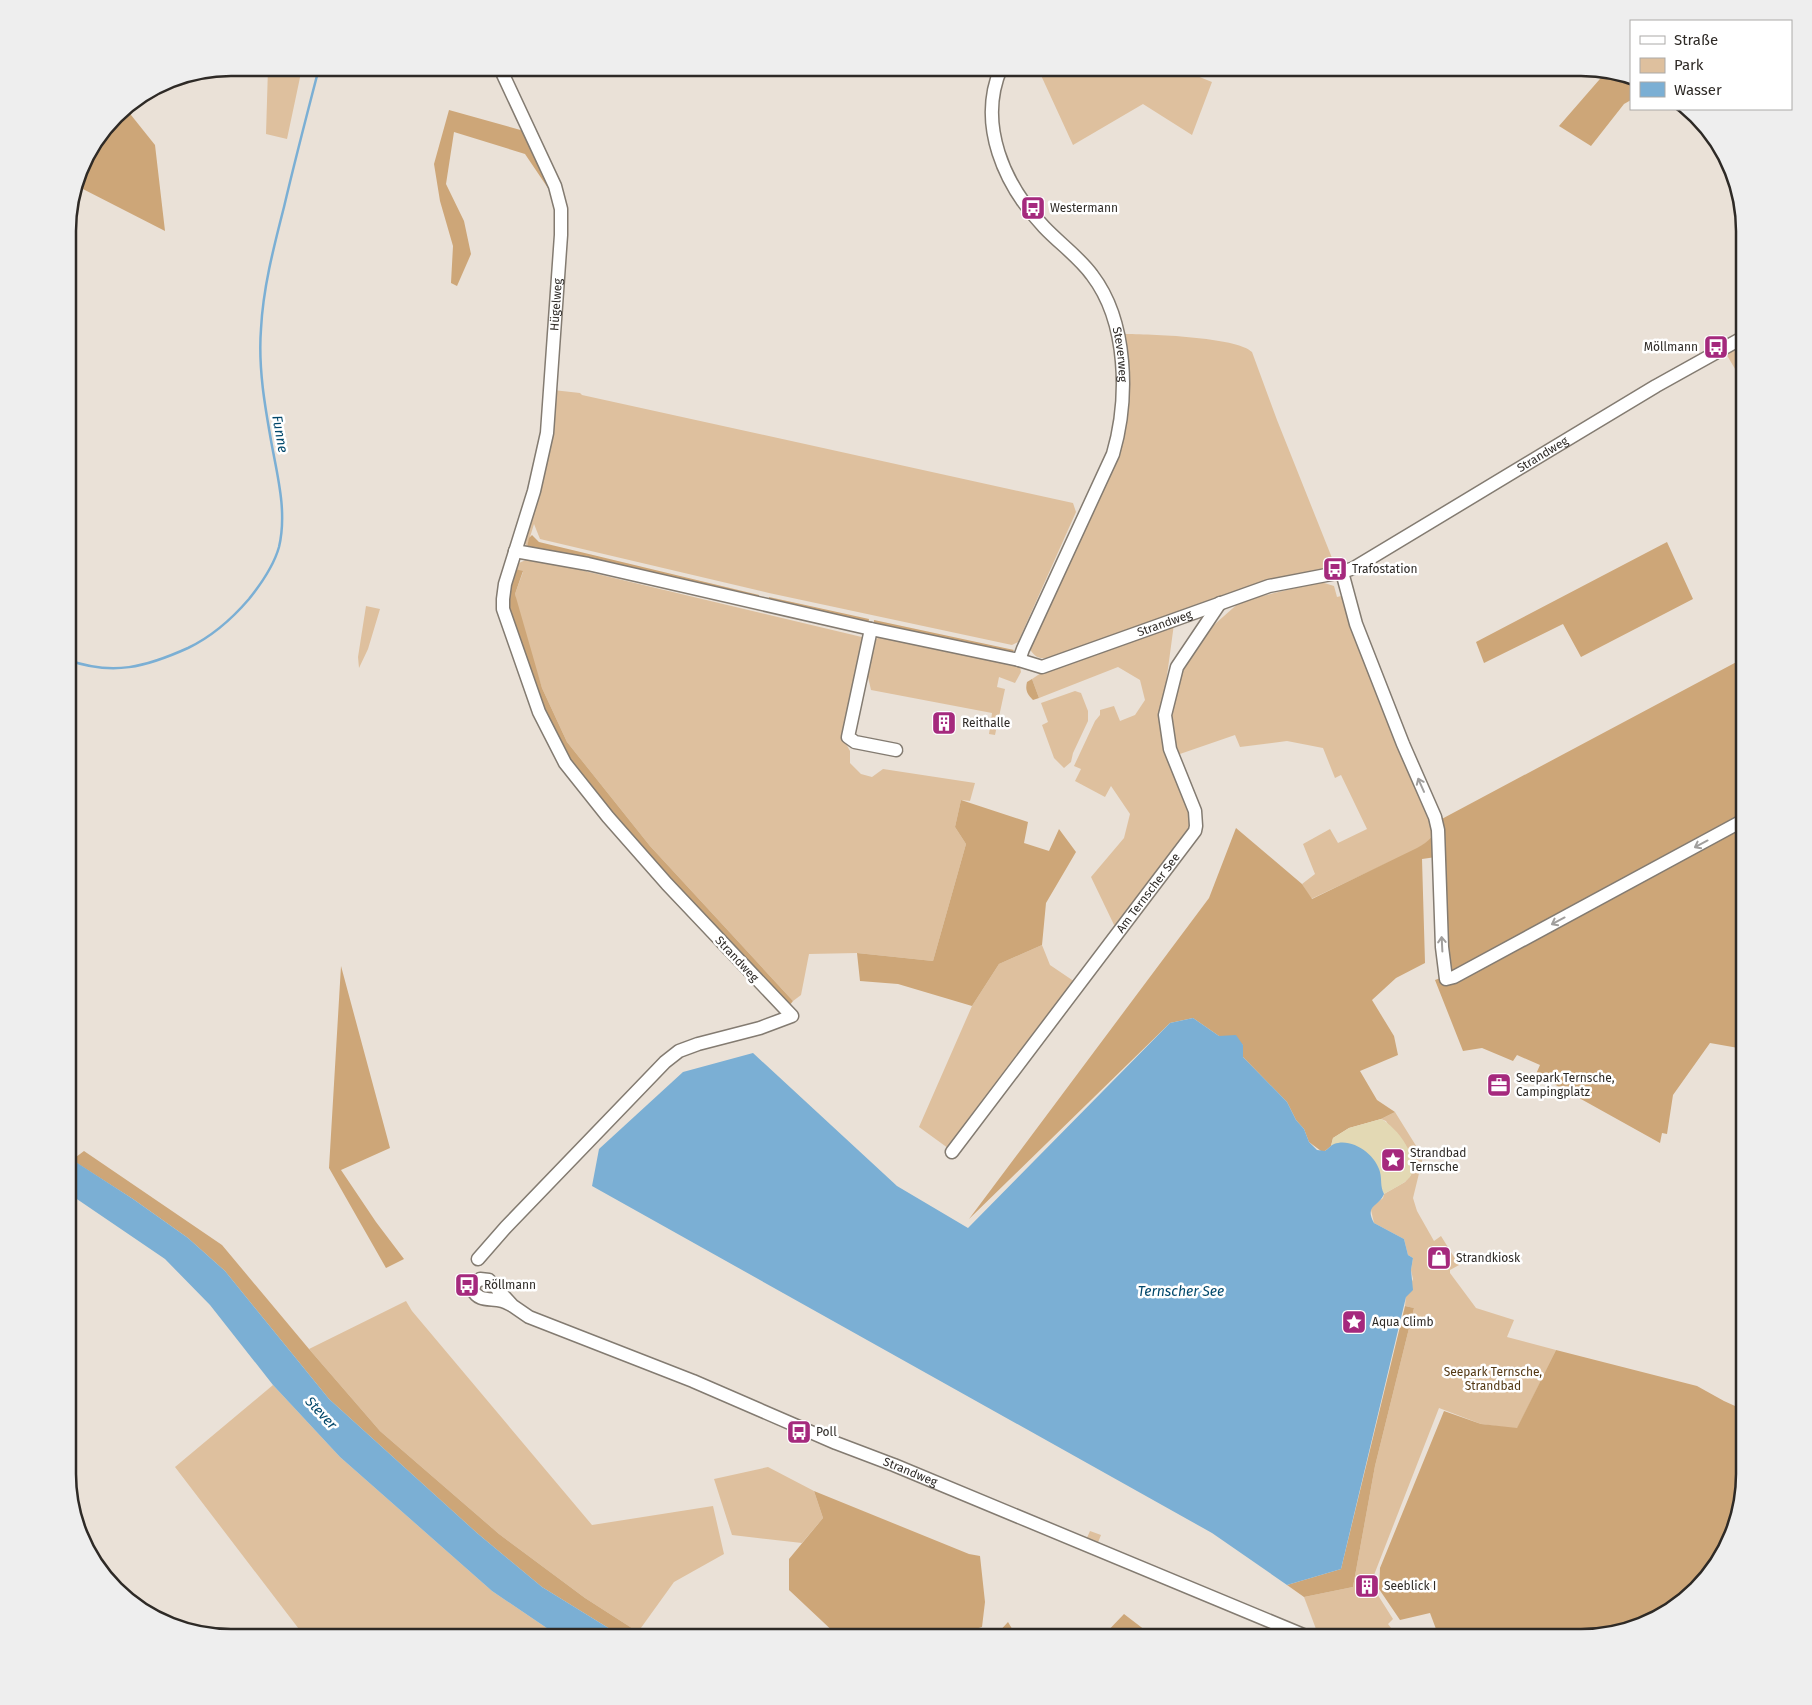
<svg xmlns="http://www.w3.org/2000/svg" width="1812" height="1705" font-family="'Fira Sans',sans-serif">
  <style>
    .green { fill: #dec09e }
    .forest { fill: #cda678 }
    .sand { fill: #e3d9b4 }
    .water { fill: #7bafd4 }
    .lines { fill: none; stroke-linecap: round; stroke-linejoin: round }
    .stream { stroke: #7bafd4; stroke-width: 2.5 }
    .minor-casing { stroke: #837b71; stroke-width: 15 }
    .minor { stroke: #fff; stroke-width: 12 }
    .oneway { stroke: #a19f9d }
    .labels { text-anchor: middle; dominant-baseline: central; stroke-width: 5; stroke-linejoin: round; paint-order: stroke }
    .poi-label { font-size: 12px; fill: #2e2a26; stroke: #fff; text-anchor: start }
    .street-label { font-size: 12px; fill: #2e2a26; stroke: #fff }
    .park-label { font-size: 12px; fill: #533813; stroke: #fff }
    .water-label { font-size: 14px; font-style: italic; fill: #02486b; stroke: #fff }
    .rim { fill: none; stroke: #2e2a26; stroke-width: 2.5 }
  </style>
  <rect width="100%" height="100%" fill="#eae1d7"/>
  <path class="green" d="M268 68H302L287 139 266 134Z
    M1036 68H1177L1212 82 1192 135 1143 104 1073 145 1039 71Z
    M1124 334C1148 334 1237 337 1252 352L1277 420 1336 568 1273 581 1198 604 1052 657C1039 660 1035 658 1028 646L1118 453Z
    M1744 341V384L1725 352Z
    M553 390 580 393 582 395 1073 503 1076 512 1018 642 1012 645 769 593 540 539 534 524 527 547 523 539Z
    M530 558 866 638 844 740 850 751V763L861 774 872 777 883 769 975 783 970 801 961 800 955 827 966 844 933 961 857 953 809 954 801 995 793 1001 650 846 567 742 542 688 519 617 515 594 523 572 515 569 519 563Z
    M1321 582 1334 586 1337 597 1345 595 1437 830 1432 839 1417 849 1311 899 1302 884 1315 874 1303 844 1330 829 1338 843 1367 829 1341 775 1335 778 1323 748 1287 741 1240 747 1235 735 1177 755 1168 720 1178 671 1207 631 1241 601Z
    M366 606 380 609 368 649 359 668 358 657Z
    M1174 624 1160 727 1170 756 1193 811 1195 831 1116 929 1091 877 1124 838 1130 814 1111 786 1105 797 1075 781 1081 769 1074 766 1095 721 1100 715V710L1114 706 1120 721 1135 715 1145 700 1140 680 1118 667 1039 698 1032 679 1044 671Z
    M881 636 1015 663 1020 667 1021 672 1015 683 999 677 997 687 1005 689 995 735 989 734 992 713 871 690 867 673 875 640Z
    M1075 691 1081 693 1088 711V721L1073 753 1071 762 1064 768 1054 758 1042 725 1048 722 1041 703Z
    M1042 945 1050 965 1078 984 952 1151 919 1127 972 1006 999 964Z
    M1395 1112 1423 1157 1413 1198 1417 1211 1434 1241 1441 1236 1459 1265 1450 1270V1273L1476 1308 1514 1320 1507 1337 1556 1350 1517 1429 1481 1424 1439 1408 1374 1575V1589L1393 1619 1388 1624 1398 1637H1319L1304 1597 1353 1587 1375 1466 1414 1308 1405 1306 1406 1296 1413 1279 1411 1270 1413 1258 1408 1255 1404 1239 1374 1223 1371 1210 1373 1206 1383 1198 1384 1194 1405 1182 1411 1175 1413 1166 1386 1121 1381 1119Z
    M406 1301 412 1311 592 1525 713 1506 724 1554 674 1582 638 1632 585 1598 499 1534 380 1431 309 1349Z
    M273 1385 340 1457 492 1591 560 1637H305L175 1467Z
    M768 1467 814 1491 823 1518 802 1543 732 1535 714 1479Z
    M1090 1531 1101 1535 1097 1545 1086 1540Z"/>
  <path class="forest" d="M1606 72 1631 78V100L1624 104 1591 146 1559 126Z
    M132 103 131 115 155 145 165 231 77 186 85 159 123 108Z
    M449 110 524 131 556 200 525 154 454 132 446 184 464 221 471 254 457 286 451 283 453 246 440 201 434 164Z
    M532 535 539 542 759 595V601L527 547 529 538Z
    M1667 542 1693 599 1581 657 1563 624 1484 663 1476 642Z
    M515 569 523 571 515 594 542 688 567 742 650 846 793 1001 789 1006 654 862 571 763 549 726 507 607Z
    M769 597 869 619 868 626 768 603Z
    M874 620 1014 650 1011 654 873 627Z
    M1744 658V1049L1710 1043 1673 1095 1667 1134 1662 1133 1660 1143 1536 1074 1540 1065 1517 1055 1513 1061 1482 1048 1463 1051 1435 980 1443 977 1436 857 1422 859 1425 963 1396 978 1372 1000 1394 1036 1398 1055 1360 1071 1377 1100 1395 1112 1381 1119 1349 1128 1333 1138 1331 1146 1325 1151H1321L1309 1142 1304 1129 1296 1120 1287 1102 1243 1057V1045L1219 1036 1193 1018 1170 1023 969 1219 1209 898 1236 828 1302 884 1312 899 1417 848C1429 841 1436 836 1438 821Z
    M1032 679 1039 698 1033 700C1027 694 1025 690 1027 682Z
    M961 800 1028 822 1024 843 1049 851 1059 829 1076 852 1046 903 1042 945 999 964 972 1006 898 984 860 981 857 953 933 961 966 844 955 827Z
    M341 966 390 1148 341 1170 376 1222 404 1259 386 1268 329 1168Z
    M84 1151 222 1245 309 1349 380 1431 499 1534 585 1598 638 1632 633 1637H623L542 1587 477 1533 329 1399 225 1271 188 1238 133 1199 72 1160Z
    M1405 1306 1414 1308 1375 1466 1353 1587 1304 1597 1287 1585 1341 1569Z
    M1556 1350 1697 1386 1724 1401 1744 1410V1473L1732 1537 1696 1590 1643 1625 1581 1637H1439L1430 1613 1400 1620 1379 1589 1380 1568 1444 1411 1481 1424 1517 1428Z
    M814 1491 969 1554 980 1556 985 1602 982 1627 948 1637H839L789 1590V1559L823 1518Z
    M1124 1614 1154 1637H1102Z
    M1008 1622 1017 1637H996L995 1636Z"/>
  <path class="sand" d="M1381 1119C1397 1127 1421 1159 1410 1177 1404 1184 1392 1189 1384 1194L1380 1186V1172L1331 1146 1333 1138 1349 1128Z"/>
  <path class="water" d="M1193 1018 1219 1036 1236 1035 1243 1045V1057L1287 1102 1296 1120 1304 1129 1309 1142 1317 1150 1325 1151C1328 1149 1331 1145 1334 1144 1352 1137 1376 1155 1380 1172 1382 1180 1380 1186 1384 1194 1379 1207 1364 1205 1374 1223L1404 1239 1408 1255 1413 1258 1411 1270 1413 1290 1406 1297 1341 1569 1287 1585 1212 1533 592 1186 599 1149 683 1072 753 1053 897 1186 968 1228 1170 1023Z
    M68 1157 133 1199 188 1238 225 1271 329 1399 477 1533 542 1587 623 1637H560L492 1591 340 1457 273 1385 210 1305 165 1259 68 1193Z"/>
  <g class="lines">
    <path class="stream" d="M68 660C113 676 146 667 188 648 213 636 231 620 249 599 261 584 274 565 279 547 287 513 278 478 272 446 265 407 258 368 261 329 263 288 274 246 284 207 295 160 307 114 319 68"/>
    <defs>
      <g id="minor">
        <path id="s1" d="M1001 68C977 124 1004 185 1044 227 1059 243 1079 257 1092 275 1128 322 1129 399 1113 454L1023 649 1019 660"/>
        <path id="s2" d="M515 551 588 564 871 629 1019 660 1042 667 1269 586 1342 572 1354 568 1656 386 1744 337"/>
        <path d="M1342 572 1356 624 1403 744 1435 817 1438 830 1442 947 1446 979 1454 977 1744 820"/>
        <path d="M871 629 848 737 855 742 896 750"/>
        <path id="s3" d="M952 1152 1195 831 1196 826 1195 811 1170 749 1165 715 1177 667 1220 603"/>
        <path id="s4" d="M478 1259 506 1227 665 1062 679 1051 698 1044 760 1028 792 1016 667 884 608 817 565 763 539 712 503 609V599L505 584 534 491 547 433 561 235V209L555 186 500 68"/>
        <path id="s5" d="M513 1306C509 1304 506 1302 502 1301 491 1298 478 1302 473 1290L475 1283 480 1279 489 1280 513 1306 529 1317 693 1381 836 1443 894 1465 1308 1637"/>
      </g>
    </defs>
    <use href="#minor" class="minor-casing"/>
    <use href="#minor" class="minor"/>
  </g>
  <defs><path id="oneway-shaft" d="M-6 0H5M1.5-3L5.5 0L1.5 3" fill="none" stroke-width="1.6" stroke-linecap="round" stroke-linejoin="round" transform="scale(1.25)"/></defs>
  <g class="oneway">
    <use href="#oneway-shaft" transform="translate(1421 785) rotate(-114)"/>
    <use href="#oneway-shaft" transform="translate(1701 844) rotate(152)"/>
    <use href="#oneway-shaft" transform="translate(1558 921) rotate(152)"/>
    <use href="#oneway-shaft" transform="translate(1442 944) rotate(-93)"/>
  </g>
  <defs>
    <symbol id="bus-square" viewBox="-11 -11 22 22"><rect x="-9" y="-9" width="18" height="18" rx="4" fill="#a5297d" stroke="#fff"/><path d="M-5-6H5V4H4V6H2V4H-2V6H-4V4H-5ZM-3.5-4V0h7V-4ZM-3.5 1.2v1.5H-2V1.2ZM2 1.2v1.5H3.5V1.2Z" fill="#fff"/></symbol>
    <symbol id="building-square" viewBox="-11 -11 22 22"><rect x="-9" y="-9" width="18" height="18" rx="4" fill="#a5297d" stroke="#fff"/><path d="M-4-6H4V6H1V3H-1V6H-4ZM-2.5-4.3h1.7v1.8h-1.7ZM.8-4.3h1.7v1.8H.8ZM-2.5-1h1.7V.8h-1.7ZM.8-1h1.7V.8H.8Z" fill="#fff"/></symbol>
    <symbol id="office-square" viewBox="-11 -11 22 22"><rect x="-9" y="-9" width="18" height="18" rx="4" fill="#a5297d" stroke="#fff"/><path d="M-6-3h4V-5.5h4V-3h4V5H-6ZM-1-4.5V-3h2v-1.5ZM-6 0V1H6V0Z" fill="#fff"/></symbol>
    <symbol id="sight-square" viewBox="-11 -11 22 22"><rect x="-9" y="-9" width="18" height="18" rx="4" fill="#a5297d" stroke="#fff"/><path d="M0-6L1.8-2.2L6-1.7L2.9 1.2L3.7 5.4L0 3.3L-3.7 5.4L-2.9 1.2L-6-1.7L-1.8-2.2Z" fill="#fff"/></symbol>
    <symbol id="shop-square" viewBox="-11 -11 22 22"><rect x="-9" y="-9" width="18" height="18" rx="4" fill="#a5297d" stroke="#fff"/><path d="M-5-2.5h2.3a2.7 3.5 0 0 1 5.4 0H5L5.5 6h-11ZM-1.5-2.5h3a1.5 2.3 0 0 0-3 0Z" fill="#fff"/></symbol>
  </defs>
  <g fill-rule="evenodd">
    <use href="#bus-square" x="1019" y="194" width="28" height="28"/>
    <use href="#bus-square" x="1702" y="333" width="28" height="28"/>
    <use href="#bus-square" x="1321" y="555" width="28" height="28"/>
    <use href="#building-square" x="930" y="709" width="28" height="28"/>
    <use href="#office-square" x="1485" y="1071" width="28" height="28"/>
    <use href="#sight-square" x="1379" y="1146" width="28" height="28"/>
    <use href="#shop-square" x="1425" y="1244" width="28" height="28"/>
    <use href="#bus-square" x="453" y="1271" width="28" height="28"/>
    <use href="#sight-square" x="1340" y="1308" width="28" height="28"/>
    <use href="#bus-square" x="785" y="1418" width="28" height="28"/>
    <use href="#building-square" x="1353" y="1572" width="28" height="28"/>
  </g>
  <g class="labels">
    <g class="poi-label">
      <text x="1050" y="208">Westermann</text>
      <text x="1698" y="347" text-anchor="end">Möllmann</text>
      <text x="1352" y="569">Trafostation</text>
      <text x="962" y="723">Reithalle</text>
      <text x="1516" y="1078">Seepark Ternsche,<tspan x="1516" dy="14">Campingplatz</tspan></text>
      <text x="1410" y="1153">Strandbad<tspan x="1410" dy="14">Ternsche</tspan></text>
      <text x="1456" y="1258">Strandkiosk</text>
      <text x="484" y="1285">Röllmann</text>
      <text x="1372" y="1322">Aqua Climb</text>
      <text x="816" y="1432">Poll</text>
      <text x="1384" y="1586">Seeblick I</text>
    </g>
    <g class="street-label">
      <text stroke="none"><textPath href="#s4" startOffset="1225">Hügelweg</textPath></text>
      <text stroke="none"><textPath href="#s1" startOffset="328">Steverweg</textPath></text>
      <text stroke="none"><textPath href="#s2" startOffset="1088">Strandweg</textPath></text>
      <text stroke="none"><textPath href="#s2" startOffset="670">Strandweg</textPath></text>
      <text stroke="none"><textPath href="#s3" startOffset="325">Am Ternscher See</textPath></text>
      <text transform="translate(737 959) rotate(47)">Strandweg</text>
      <text stroke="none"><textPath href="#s5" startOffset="534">Strandweg</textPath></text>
    </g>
    <g class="park-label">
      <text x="1493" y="1372">Seepark Ternsche,<tspan x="1493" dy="14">Strandbad</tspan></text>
    </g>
    <g class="water-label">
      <text transform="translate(280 434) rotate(80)">Funne</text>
      <text x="1181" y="1291">Ternscher See</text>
      <text transform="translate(321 1413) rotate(47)">Stever</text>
    </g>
  </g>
  <path d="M0 0H1812V1705H0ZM231 76H1581A155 155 0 0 1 1736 231V1474A155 155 0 0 1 1581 1629H231A155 155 0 0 1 76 1474V231A155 155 0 0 1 231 76Z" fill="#eee" fill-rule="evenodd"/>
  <path class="rim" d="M231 76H1581A155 155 0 0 1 1736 231V1474A155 155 0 0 1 1581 1629H231A155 155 0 0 1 76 1474V231A155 155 0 0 1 231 76Z"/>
  <rect x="1630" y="20" width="162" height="90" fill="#ffffff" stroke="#abaaa8"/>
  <rect x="1640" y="36" width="25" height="8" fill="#ffffff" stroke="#abaaa8"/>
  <text x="1674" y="45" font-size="15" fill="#2e2a26">Straße</text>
  <rect x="1640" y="58" width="25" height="15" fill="#dec09e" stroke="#abaaa8"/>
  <text x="1674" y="70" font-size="15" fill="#2e2a26">Park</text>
  <rect x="1640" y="82" width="25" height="15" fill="#7bafd4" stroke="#abaaa8"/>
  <text x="1674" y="95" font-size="15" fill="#2e2a26">Wasser</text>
</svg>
